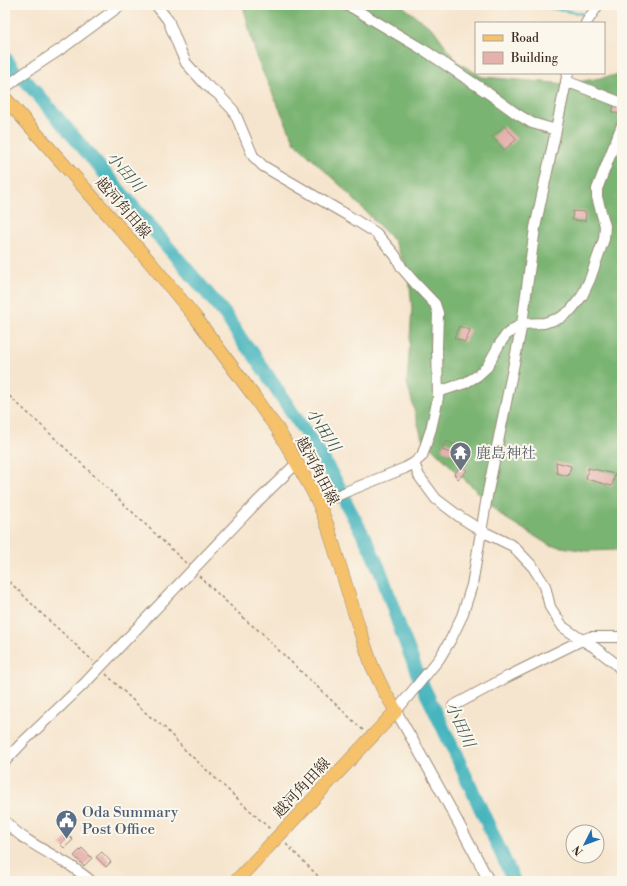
<svg xmlns="http://www.w3.org/2000/svg" width="627" height="886" font-family="'Libre Bodoni','Noto Serif JP',serif">
  <style>
    .forest { fill: #7ab472; stroke: #5a6f48 }
    .lines { fill: none; stroke-linecap: round; stroke-linejoin: round }
    .stream { stroke: #46b5be; stroke-width: 2.5 }
    .river { stroke: #46b5be; stroke-width: 14 }
    .building { fill: #e5b1ad }
    .minor-casing { stroke: #988876; stroke-width: 12 }
    .major-casing { stroke: #988876; stroke-width: 14 }
    .path { stroke: #988876; stroke-width: 1.5; stroke-dasharray: 3 3; stroke-linecap: butt }
    .minor { stroke: #fff; stroke-width: 10 }
    .major { stroke: #f5c16b; stroke-width: 13 }
    .labels { text-anchor: middle; dominant-baseline: central; stroke-width: 4; stroke-linejoin: round; paint-order: stroke }
    .street-label { font-size: 15px; fill: #3b2a1e; stroke: #fbf7ec }
    .worship-label { font-size: 15px; fill: #5b616d; stroke: #fbf7ec; text-anchor: start }
    .service-label { font-size: 15px; fill: #4e5e75; stroke: #fbf7ec; text-anchor: start }
    .water-label { font-size: 16px; font-style: italic; fill: #3f5b56; stroke: #fbf7ec }
  </style>
  <rect width="100%" height="100%" fill="#fbf7ec"/>
  <filter id="ink" filterUnits="userSpaceOnUse"><feTurbulence type="fractalNoise" baseFrequency=".025" numOctaves="2"/><feDisplacementMap in="SourceGraphic" scale="8" xChannelSelector="R" yChannelSelector="G"/><feConvolveMatrix kernelMatrix="1 2 1 2 8 2 1 2 1" color-interpolation-filters="sRGB"/></filter>
  <filter id="wash" filterUnits="userSpaceOnUse"><feTurbulence type="fractalNoise" baseFrequency=".012" numOctaves="4" result="noise"/><feDisplacementMap in="SourceGraphic" scale="16" xChannelSelector="R" yChannelSelector="G"/><feGaussianBlur stdDeviation="0.9" result="paint"/><feColorMatrix in="noise" values="0 0 0 0 0 0 0 0 0 0 0 0 0 0 0 0 0 1.4 0 .05"/><feComposite in="paint" operator="in"/></filter>
  <g filter="url(#wash)">
    <rect width="100%" height="100%" fill="#f6e5ce"/>
    <path class="forest" d="M243 5H401L434 30 457 62 482 77 567 84 622 74V549L620 550 587 551 549 545 502 516 422 438 407 383 412 309 409 275 394 241 341 186 295 143 257 59Z"/>
    <g class="lines">
      <path class="stream" d="M535 5 588 15"/>
      <path class="river" d="M5 58 16 73 26 81 225 314 245 345 252 352 313 444 320 454 339 487 346 503 369 546 381 573 400 628 420 680 455 753 514 881"/>
    </g>
    <g id="blocks">
      <path class="building" d="M615 104 622 107V115L612 112Z
        M504 126 517 139 504 150 492 137Z
        M573 211 586 212 585 221 572 220Z
        M459 326 470 330 465 342 454 338Z
        M445 441 459 446 454 454 442 450Z
        M556 462 571 466 568 476 557 473Z
        M462 465 467 471 458 479 454 474Z
        M588 468 615 474 612 486 586 479Z
        M69 836 73 840 64 848 60 844Z
        M82 848 92 858 84 866 74 856Z
        M102 852 111 862 106 867 96 857Z"/>
    </g>
  </g>
  <g filter="url(#ink)">
    <use href="#blocks" fill-opacity="0" stroke="#988876" stroke-width="1"/>
    <g class="lines">
      <defs>
        <path id="minor" d="M156 5 168 20 181 52 186 63 205 84 218 94 233 110 237 118 253 156 263 166 347 215 376 233 395 255 402 268 415 283 435 304 438 313 437 347 438 398 431 429 422 456 414 463 405 468 348 491 319 504
          M346 5 353 8 427 52 488 93 517 114 532 123 556 130
          M586 23 598 5
          M566 81 622 103
          M5 88 23 74 64 47 121 5
          M438 392 465 383 477 376 487 367 499 345 506 335 515 328 522 324 544 323 560 318 571 310 582 296 590 279 604 239 605 226 597 197V189L622 125
          M414 463 419 476 436 499 460 517 482 531 513 546 533 567 545 586 550 607 563 627 582 640 594 647 616 664 622 671
          M453 706 509 676 582 640 590 637H622
          M5 761 24 741 86 682 259 500 297 463
          M5 821C21 840 50 853 71 866 78 871 85 876 91 881
          M489 881C459 823 428 767 396 711L439 659 451 639 462 616 472 585 488 491 522 324 535 228 556 130 568 73"/>
        <path id="major" d="M5 98 149 261 196 318 253 395 266 414 277 428 312 490 319 504 328 527 359 628 372 666 384 691 396 711 236 881"/>
      </defs>
      <use href="#minor" class="minor-casing"/>
      <use href="#major" class="major-casing"/>
      <path class="path" d="M5 392 43 427 187 564
        M199 576 249 623 262 633 271 643 364 731
        M5 578 17 589 42 614 65 635 93 661
        M106 674 148 715 164 727 184 749 270 829
        M286 844 323 881"/>
      <use href="#minor" class="minor"/>
      <use href="#major" class="major"/>
    </g>
  </g>
  <defs>
    <symbol id="temple-pin" viewBox="-11 -11 22 30"><path d="M0 17L-7.5 6A9.5 9.5 0 1 1 7.5 6Z" fill="#6b7280" stroke="#fbf7ec"/><path d="M0-6L5-2H3V0L6.5 2.5H4V6H1.5V3h-3V6H-4V2.5H-6.5L-3 0V-2H-5Z" fill="#fff"/></symbol>
    <symbol id="civic-pin" viewBox="-11 -11 22 30"><path d="M0 17L-7.5 6A9.5 9.5 0 1 1 7.5 6Z" fill="#5c6f8a" stroke="#fbf7ec"/><path d="M-.6-6.5H3V-4.5H.6V-3L4-1V1h2V6H-6V1h2V-1L-.6-3ZM-1.2 2.5V6h2.4V2.5Z" fill="#fff"/></symbol>
  </defs>
  <g fill-rule="evenodd">
    <use href="#temple-pin" x="448" y="440" width="25" height="34"/>
    <use href="#civic-pin" x="54" y="808" width="25" height="34"/>
  </g>
  <g class="labels">
    <g class="street-label">
      <text transform="translate(123 208) rotate(49)">越河角田線</text>
      <text transform="translate(317 471) rotate(62)">越河角田線</text>
      <text transform="translate(302 788) rotate(-47)">越河角田線</text>
    </g>
    <g class="worship-label">
      <text x="476" y="453">鹿島神社</text>
    </g>
    <g class="service-label">
      <text x="82" y="812">Oda Summary<tspan x="82" dy="17">Post Office</tspan></text>
    </g>
    <g class="water-label">
      <text transform="translate(125 172) rotate(49)">小田川</text>
      <text transform="translate(323 430) rotate(57)">小田川</text>
      <text transform="translate(460 725) rotate(65)">小田川</text>
    </g>
  </g>
  <rect width="627" height="886" fill="none" stroke="#fbf7ec" stroke-width="20"/>
  <rect x="475" y="22" width="130" height="52" fill="#fbf7ec" stroke="#aea59a"/>
  <rect x="483" y="35" width="20" height="6" fill="#f5c16b" stroke="#aea59a"/>
  <text x="511" y="42" font-size="12" fill="#3b2a1e">Road</text>
  <rect x="483" y="52" width="20" height="12" fill="#e5b1ad" stroke="#aea59a"/>
  <text x="511" y="62" font-size="12" fill="#3b2a1e">Building</text>
  <g transform="translate(585 844) rotate(228)"><circle r="19" fill="#fbf7ec" stroke="#aea59a"/>
  <path d="M0-3L7 15L0 10L-7 15Z" fill="#1f6fb2"/>
  <text y="-6" font-size="11" font-weight="bold" text-anchor="middle" fill="#3b2a1e">N</text>
  </g>
</svg>
